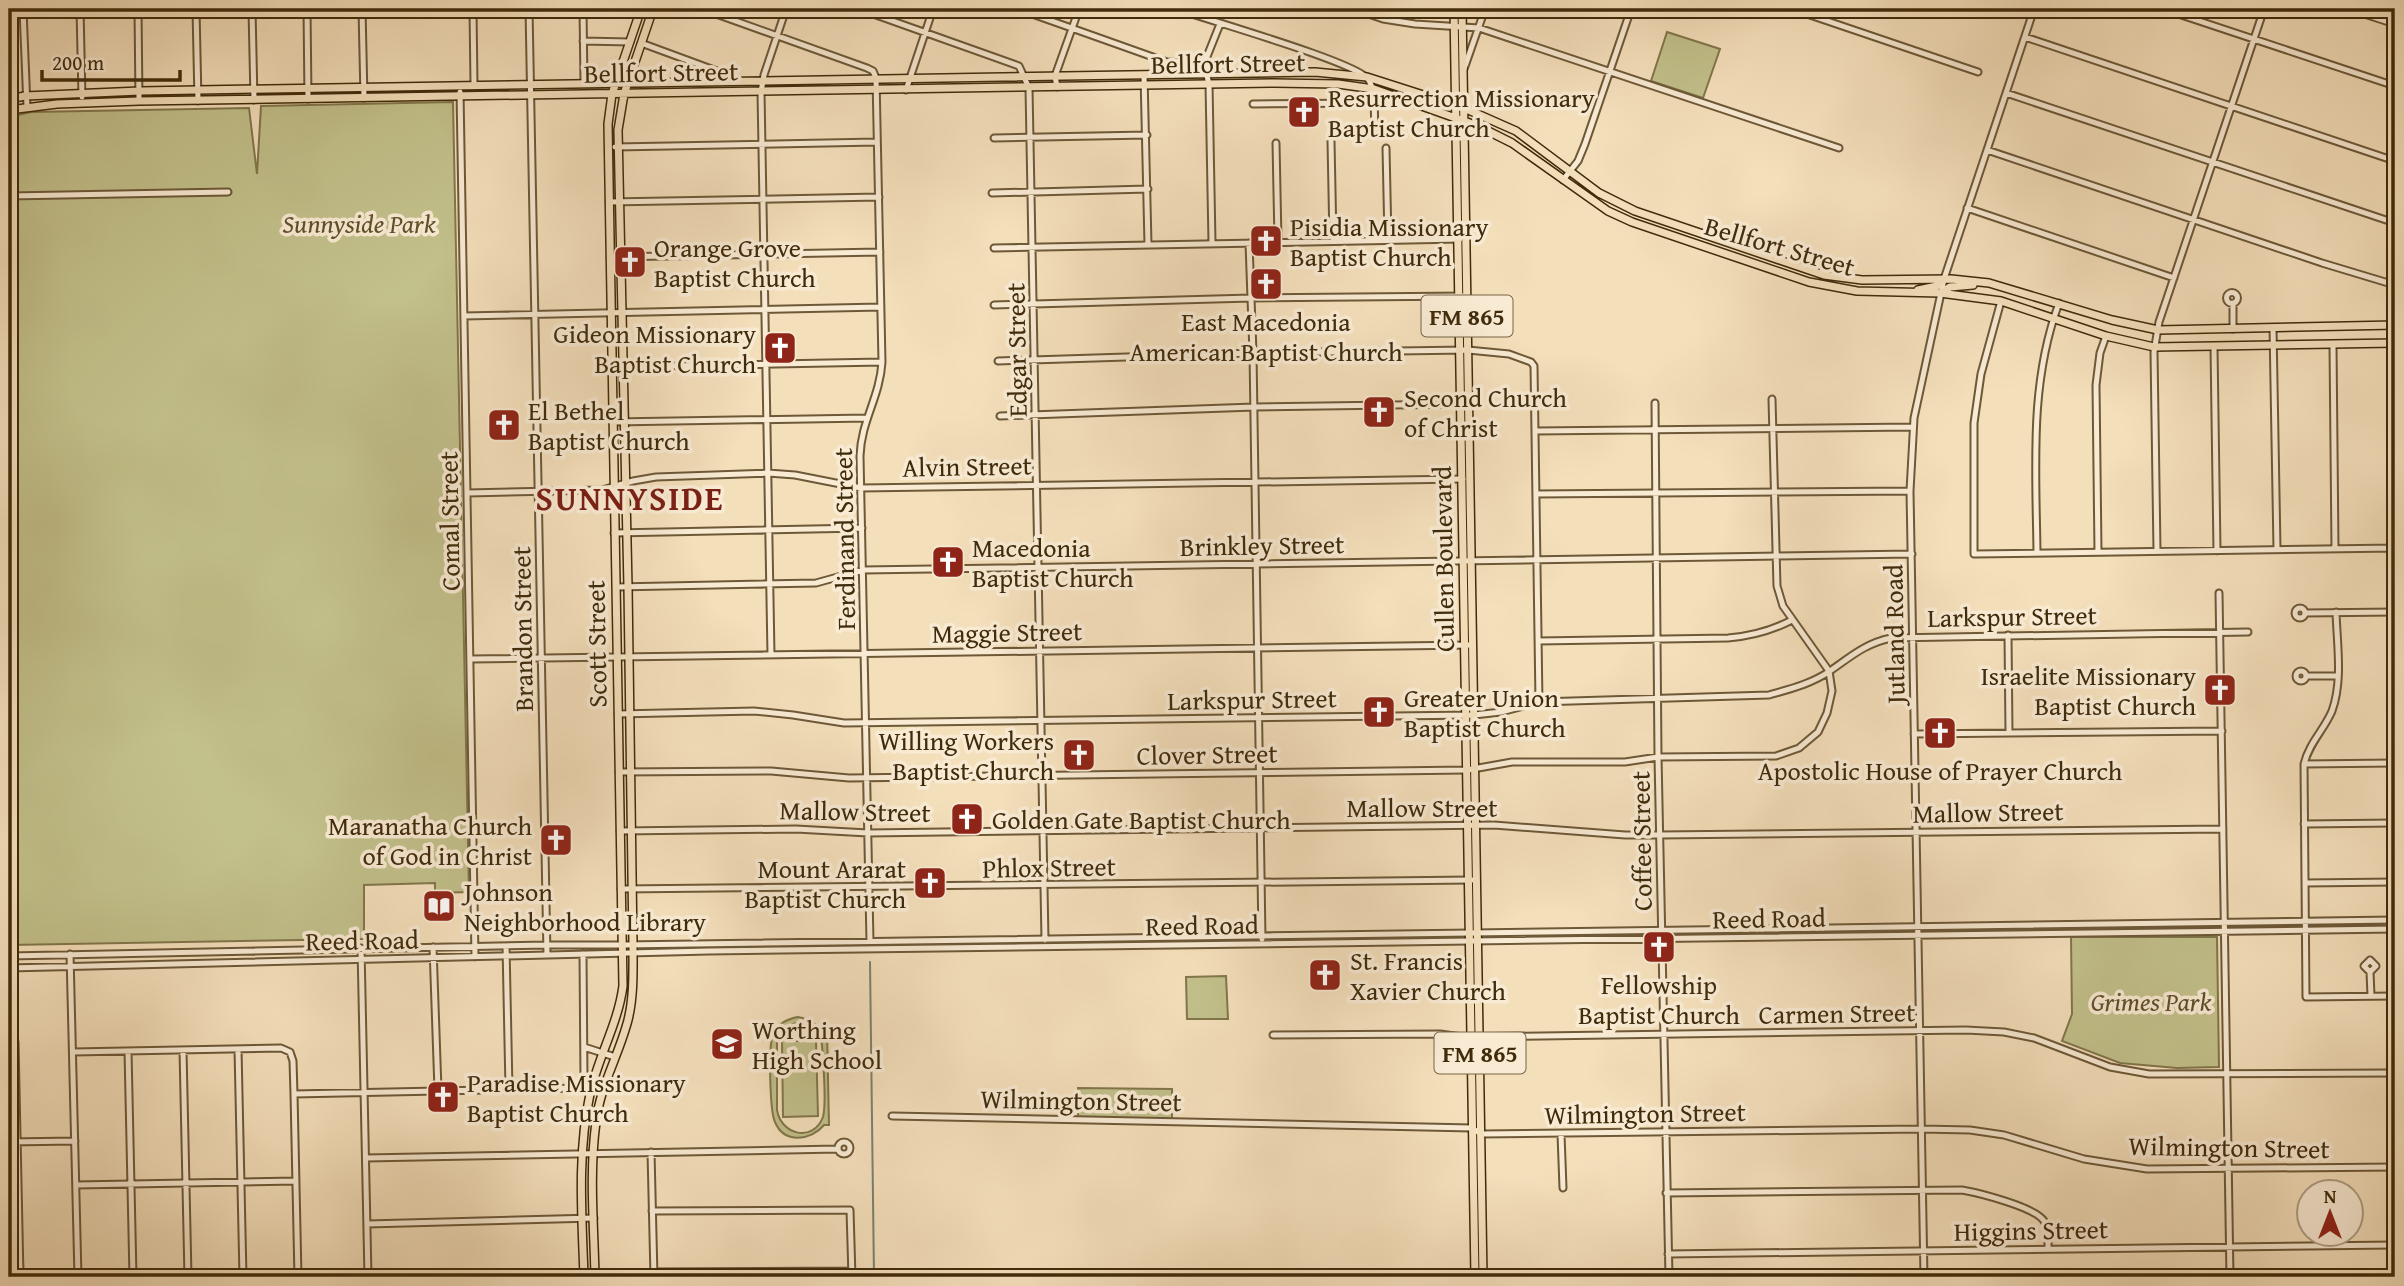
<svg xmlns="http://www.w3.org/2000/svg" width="2404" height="1286" font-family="'Gentium Book Plus',serif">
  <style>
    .green { fill: #c2c08b; stroke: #81764b; stroke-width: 2; fill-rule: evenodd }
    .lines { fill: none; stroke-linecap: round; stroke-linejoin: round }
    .stream { stroke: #788173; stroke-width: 2 }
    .minor-casing { stroke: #6d5837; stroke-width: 9 }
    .major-casing { stroke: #402b0b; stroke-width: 10 }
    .minor { stroke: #f8ead3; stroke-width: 5 }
    .major { stroke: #f4dfbb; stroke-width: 7 }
    .labels { text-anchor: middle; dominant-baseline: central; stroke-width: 7; stroke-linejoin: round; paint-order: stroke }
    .shield { fill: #f8ead3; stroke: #776447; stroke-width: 2 }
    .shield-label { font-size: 24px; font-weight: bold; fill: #402b0b }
    .street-label { font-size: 26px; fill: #402b0b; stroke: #f8ead3 }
    .poi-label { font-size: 26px; fill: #402b0b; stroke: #f8ead3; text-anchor: start }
    .park-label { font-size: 26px; font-style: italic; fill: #60502b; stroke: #f8ead3 }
    .district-label { font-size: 33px; font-weight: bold; letter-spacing: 2px; fill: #7a1f14; stroke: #f8ead3 }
  </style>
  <rect width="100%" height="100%" fill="#f4dfbb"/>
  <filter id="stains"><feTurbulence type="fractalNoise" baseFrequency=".00286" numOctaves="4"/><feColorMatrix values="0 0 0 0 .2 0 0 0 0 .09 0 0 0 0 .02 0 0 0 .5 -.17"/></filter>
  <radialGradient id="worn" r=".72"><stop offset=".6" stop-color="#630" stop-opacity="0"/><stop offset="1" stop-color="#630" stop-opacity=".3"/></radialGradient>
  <path class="green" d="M1667 32 1720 49 1703 98 1651 81Z
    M453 102 469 892 435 893V883L364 885V939L9 945V117L31 112 249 108 257 174 261 106Z
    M2071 937H2217L2219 1067 2177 1068 2120 1063 2062 1041 2072 1014Z
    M1226 976 1228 1019H1187L1186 977Z
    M798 1017C811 1019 819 1029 827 1029L829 1125H824C811 1141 784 1144 775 1122 770 1112 768 1046 773 1035 777 1024 787 1019 798 1017ZM796 1023C811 1022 820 1030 822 1045 823 1062 827 1102 823 1117 813 1143 781 1135 777 1110V1038L784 1028Z
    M782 1041H816L818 1116 783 1117Z
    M1078 1088 1172 1089V1120L1078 1118Z"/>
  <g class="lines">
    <path class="stream" d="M870 962 874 1277"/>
    <defs>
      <path id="minor" d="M23 9 27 107
        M80 9 82 97
        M138 9 139 101
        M196 9 198 101
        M252 9 254 100
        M307 9 308 99
        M362 9 364 98
        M473 9 474 85
        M529 9 547 955
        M583 9 584 83
        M702 9 867 68 873 71 876 78 882 362C880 397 861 421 860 456L870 942
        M859 9 1019 66 1029 88 1045 940
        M1018 9 1167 62 1204 64
        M1177 9C1207 20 1356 62 1368 79 1376 89 1374 118 1375 132
        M1354 9 1383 19 1415 24 1479 28 1839 148
        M1607 9 1628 16
        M1792 9 1978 72
        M2163 9 2395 86
        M2349 9 2395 24
        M2025 37 2395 161
        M583 41 630 42
        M641 43 717 71 723 75 725 81
        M1464 69 1485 9
        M1144 75 1148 245
        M1057 87 1055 76 1079 9
        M906 90 933 9
        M460 92 475 957
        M2006 93 2395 223
        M1253 104 1372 103
        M994 138 1147 135
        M1331 141 1333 241
        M1276 143 1278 241
        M615 147 877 142
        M1386 148 1388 240
        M1987 150 2322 263 2395 285
        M1563 180 1578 161 1585 144 1631 9
        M992 193 1148 189
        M9 196 228 192
        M609 202 879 197
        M1967 208 2174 278
        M1212 243 1209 84 1204 64 1220 24
        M1249 243 1253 353 1262 939
        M994 248 1460 239
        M610 257 880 252
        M2226.5 298a5.5 5.5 0 1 1 11 0a5.5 5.5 0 1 1-11 0Z
        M2001 301 1981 374 1974 423V554L2395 548
        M2233 303V329
        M994 305 1251 298 1467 296
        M464 316 881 307
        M2273 328 2277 549
        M2395 329 2393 343 2395 561
        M2333 345 2335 549
        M2214 347 2217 551
        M998 361 1253 353 1468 350 1509 354 1531 362 1534 366 1539 702
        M611 367 882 362
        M1655 403 1658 757 1669 1277
        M1000 416 1254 407 1463 404
        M613 422 867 418
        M1535 431 1913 427
        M468 493 602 490 633 481 656 477 768 473 795 475 861 488 1463 479
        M1536 494 1910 491
        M614 533 862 528
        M2157 551 2154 352 2159 322 2264 9
        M2098 552 2096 385 2100 353 2106 336
        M2037 553C2036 468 2029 384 2059 303
        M616 587 816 583 863 570 1912 554
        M2219 593 2230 1277
        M2295 613a5 5 0 1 1 10 0a5 5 0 1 1-10 0Z
        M2336 612C2337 644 2343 681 2332 711 2324 730 2309 743 2304 764L2306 997 2395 996
        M2305 613 2395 612
        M2008 635 2009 733
        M1538 641 1728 638C1752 636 1771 631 1792 620
        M771 655 761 92 764 75 786 9
        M471 659 1472 645
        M2296 676a5 5 0 1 1 10 0a5 5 0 1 1-10 0Z
        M2306 676H2338
        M618 714 754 711 793 715 844 723 1474 715 1501 712 1539 702 1769 695C1790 689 1811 684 1830 671 1850 657 1866 643 1891 638L2248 632
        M1914 734 2222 731
        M2304 764 2395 763
        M619 772 771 771 849 778 1467 770 1512 762H1625L1658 757 1776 756 1799 748 1818 732 1827 713 1832 691 1829 671 1783 606 1777 586 1772 399
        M2304 824 2395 823
        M620 831 796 829 868 833 1494 825 1625 835H1660L2223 829
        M2305 883 2395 882
        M621 889 1472 880
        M506 946 509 1089
        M433 947 438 1090
        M361 948 368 1277
        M70 954 78 1277
        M9 956 547 945H623L2395 920
        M9 968 709 951 2395 929
        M2370 972 2376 966 2370 960 2364 966 2370 972 2371 996
        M9 1029 15 1042 20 1277
        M1273 1035 1440 1034 1462 1037 1966 1030 2004 1032 2034 1038 2110 1067 2149 1074 2395 1073
        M584 1047 615 1057
        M238 1049 243 1277
        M183 1050 188 1277
        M128 1051 133 1277
        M73 1052 281 1048 290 1052 293 1061 294 1094 298 1277
        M294 1094 579 1088 584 1080 583 954
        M892 1116 1472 1128 1481 1134 1921 1129 1970 1130 2004 1135 2084 1159 2147 1169 2395 1167
        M1561 1134 1563 1188
        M838 1148a6 6 0 1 1 12 0a6 6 0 1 1-12 0Z
        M9 1142 75 1141
        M651 1152 654 1277
        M366 1158 837 1149
        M76 1185 296 1181
        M1666 1193 1962 1190C1979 1193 2035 1207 2044 1221 2049 1229 2048 1239 2048 1248
        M652 1211 850 1210 852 1277
        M367 1224 594 1218
        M1668 1254 2395 1245
        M9 1265 20 1266
        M629 1277 654 1272 852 1271
        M1924 1277 1910 491 1914 418 1944 279 2034 9"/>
      <path id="major" d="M1454 9 1475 1277
        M1462 9 1483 1277
        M9 99 25 96 140 91 1315 72 1367 77 1464 108 1516 131 1599 193 1635 211 1824 275 1862 280 1951 279 1989 283 2112 320 2158 330 2395 325
        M9 110 57 104 139 101 1274 83 1338 84 1374 89 1478 126 1512 143 1608 211 1632 222 1809 282 1857 291 1940 293 2001 301 2106 336 2154 347 2395 343
        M1918 290 1937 286 1944 279
        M1941 293 1950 287 1973 285
        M584 1277C582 1216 577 1154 590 1094 598 1057 618 1024 623 986L608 124 612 94 641 9
        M595 1277C594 1226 589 1173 596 1122 600 1086 619 1055 628 1020 634 996 633 970 633 945L628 587 618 130 624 94 653 9"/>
    </defs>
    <use href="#minor" class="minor-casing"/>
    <use href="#major" class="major-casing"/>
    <use href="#minor" class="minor"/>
    <use href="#major" class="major"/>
  </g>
  <defs>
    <symbol id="church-square" viewBox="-11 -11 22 22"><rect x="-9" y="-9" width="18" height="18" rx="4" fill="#8f2418" stroke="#f8ead3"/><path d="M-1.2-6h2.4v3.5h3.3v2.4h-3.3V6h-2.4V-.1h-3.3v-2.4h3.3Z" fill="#fff"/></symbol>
    <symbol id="library-square" viewBox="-11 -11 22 22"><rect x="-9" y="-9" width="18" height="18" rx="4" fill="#8f2418" stroke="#f8ead3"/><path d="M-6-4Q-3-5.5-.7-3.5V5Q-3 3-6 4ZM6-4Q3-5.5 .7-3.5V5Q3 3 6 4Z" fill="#fff"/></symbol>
    <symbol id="school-square" viewBox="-11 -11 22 22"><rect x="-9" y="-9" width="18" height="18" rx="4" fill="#8f2418" stroke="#f8ead3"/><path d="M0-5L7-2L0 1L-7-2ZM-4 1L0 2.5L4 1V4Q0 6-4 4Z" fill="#fff"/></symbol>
  </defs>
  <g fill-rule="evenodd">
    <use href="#church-square" x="1285" y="93" width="38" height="38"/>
    <use href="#church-square" x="1247" y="222" width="38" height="38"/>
    <use href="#church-square" x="611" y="243" width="38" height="38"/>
    <use href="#church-square" x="1247" y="265" width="38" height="38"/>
    <use href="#church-square" x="761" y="329" width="38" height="38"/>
    <use href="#church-square" x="1360" y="393" width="38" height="38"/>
    <use href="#church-square" x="485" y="406" width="38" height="38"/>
    <use href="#church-square" x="929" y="543" width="38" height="38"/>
    <use href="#church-square" x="2201" y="671" width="38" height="38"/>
    <use href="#church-square" x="1360" y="693" width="38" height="38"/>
    <use href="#church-square" x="1921" y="714" width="38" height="38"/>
    <use href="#church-square" x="1060" y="736" width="38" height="38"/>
    <use href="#church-square" x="948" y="800" width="38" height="38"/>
    <use href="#church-square" x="537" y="821" width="38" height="38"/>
    <use href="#church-square" x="911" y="864" width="38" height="38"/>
    <use href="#library-square" x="420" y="887" width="38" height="38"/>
    <use href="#church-square" x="1640" y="928" width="38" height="38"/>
    <use href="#church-square" x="1306" y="956" width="38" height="38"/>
    <use href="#school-square" x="708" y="1025" width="38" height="38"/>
    <use href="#church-square" x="424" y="1078" width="38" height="38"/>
  </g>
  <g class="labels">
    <g class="shield">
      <rect x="1421.5" y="295.5" width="91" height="41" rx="5"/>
      <rect x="1434.5" y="1032.5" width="91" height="41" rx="5"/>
    </g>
    <g class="shield-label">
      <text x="1467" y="316">FM 865</text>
      <text x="1480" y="1053">FM 865</text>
    </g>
    <g class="street-label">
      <text transform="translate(1228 63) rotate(-1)">Bellfort Street</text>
      <text transform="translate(661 72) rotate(-1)">Bellfort Street</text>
      <text transform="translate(1780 246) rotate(16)">Bellfort Street</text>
      <text transform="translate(1016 350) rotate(-91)">Edgar Street</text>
      <text transform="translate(967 466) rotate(-1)">Alvin Street</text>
      <text transform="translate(449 521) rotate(-91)">Comal Street</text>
      <text transform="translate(844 539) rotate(-91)">Ferdinand Street</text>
      <text transform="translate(1262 545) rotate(-1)">Brinkley Street</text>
      <text transform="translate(1443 559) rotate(-91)">Cullen Boulevard</text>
      <text transform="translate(2012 616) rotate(-1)">Larkspur Street</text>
      <text transform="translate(522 629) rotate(-91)">Brandon Street</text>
      <text transform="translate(1007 632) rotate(-1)">Maggie Street</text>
      <text transform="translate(1894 634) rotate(-91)">Jutland Road</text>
      <text transform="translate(596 644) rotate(-91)">Scott Street</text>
      <text transform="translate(1252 699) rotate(-1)">Larkspur Street</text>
      <text transform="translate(1207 754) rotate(-1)">Clover Street</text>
      <text x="1422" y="807">Mallow Street</text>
      <text transform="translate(855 811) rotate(1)">Mallow Street</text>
      <text transform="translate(1988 812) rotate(-1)">Mallow Street</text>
      <text transform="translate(1641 841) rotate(-91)">Coffee Street</text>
      <text transform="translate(1049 867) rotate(-1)">Phlox Street</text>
      <text transform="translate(1769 918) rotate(-1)">Reed Road</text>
      <text transform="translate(1202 925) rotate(-1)">Reed Road</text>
      <text transform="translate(362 940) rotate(-1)">Reed Road</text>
      <text transform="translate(1837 1013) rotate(-1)">Carmen Street</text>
      <text transform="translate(1081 1100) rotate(1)">Wilmington Street</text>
      <text transform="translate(1645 1113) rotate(-1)">Wilmington Street</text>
      <text transform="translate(2229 1147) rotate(1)">Wilmington Street</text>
      <text transform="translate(2031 1230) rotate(-1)">Higgins Street</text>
    </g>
    <g class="poi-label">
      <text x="1328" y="97">Resurrection Missionary<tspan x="1328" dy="30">Baptist Church</tspan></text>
      <text x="1290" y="226">Pisidia Missionary<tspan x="1290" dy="30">Baptist Church</tspan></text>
      <text x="654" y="247">Orange Grove<tspan x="654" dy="30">Baptist Church</tspan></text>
      <text x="1266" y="321" text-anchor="middle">East Macedonia<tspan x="1266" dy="30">American Baptist Church</tspan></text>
      <text x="756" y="333" text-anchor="end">Gideon Missionary<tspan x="756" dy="30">Baptist Church</tspan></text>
      <text x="1404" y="397">Second Church<tspan x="1404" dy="30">of Christ</tspan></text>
      <text x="528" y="410">El Bethel<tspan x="528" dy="30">Baptist Church</tspan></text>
      <text x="972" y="547">Macedonia<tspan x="972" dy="30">Baptist Church</tspan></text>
      <text x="2196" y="675" text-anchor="end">Israelite Missionary<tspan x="2196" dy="30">Baptist Church</tspan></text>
      <text x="1404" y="697">Greater Union<tspan x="1404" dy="30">Baptist Church</tspan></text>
      <text x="1054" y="740" text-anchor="end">Willing Workers<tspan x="1054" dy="30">Baptist Church</tspan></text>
      <text x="1940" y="770" text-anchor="middle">Apostolic House of Prayer Church</text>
      <text x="992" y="819">Golden Gate Baptist Church</text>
      <text x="532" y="825" text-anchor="end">Maranatha Church<tspan x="532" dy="30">of God in Christ</tspan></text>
      <text x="906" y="868" text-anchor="end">Mount Ararat<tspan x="906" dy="30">Baptist Church</tspan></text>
      <text x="464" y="891">Johnson<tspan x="464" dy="30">Neighborhood Library</tspan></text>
      <text x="1350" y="960">St. Francis<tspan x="1350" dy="30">Xavier Church</tspan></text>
      <text x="1659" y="984" text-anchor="middle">Fellowship<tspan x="1659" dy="30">Baptist Church</tspan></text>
      <text x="752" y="1029">Worthing<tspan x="752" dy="30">High School</tspan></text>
      <text x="467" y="1082">Paradise Missionary<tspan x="467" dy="30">Baptist Church</tspan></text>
    </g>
    <g class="park-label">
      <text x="359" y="223">Sunnyside Park</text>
      <text x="2151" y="1001">Grimes Park</text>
    </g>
    <g class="district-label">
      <text x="630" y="498">SUNNYSIDE</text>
    </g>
  </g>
  <rect width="2404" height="1286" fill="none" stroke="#f4dfbb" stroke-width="35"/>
  <rect x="10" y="10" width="2383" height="1265" fill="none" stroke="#402b0b" stroke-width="3.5"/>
  <rect x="18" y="18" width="2369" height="1251" fill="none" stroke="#402b0b" stroke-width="2"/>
  <g transform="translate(2330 1213)"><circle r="33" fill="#f8ead3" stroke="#ae9e83" stroke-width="2"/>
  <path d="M0-5L12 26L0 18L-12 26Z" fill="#8f2418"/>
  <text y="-10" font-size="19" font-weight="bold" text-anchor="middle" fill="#402b0b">N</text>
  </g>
  <path d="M42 70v10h138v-10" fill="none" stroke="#402b0b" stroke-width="3.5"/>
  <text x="52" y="70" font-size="21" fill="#402b0b" stroke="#f8ead3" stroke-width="5" paint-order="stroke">200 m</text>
  <rect width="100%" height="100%" filter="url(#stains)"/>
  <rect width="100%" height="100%" fill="url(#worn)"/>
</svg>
